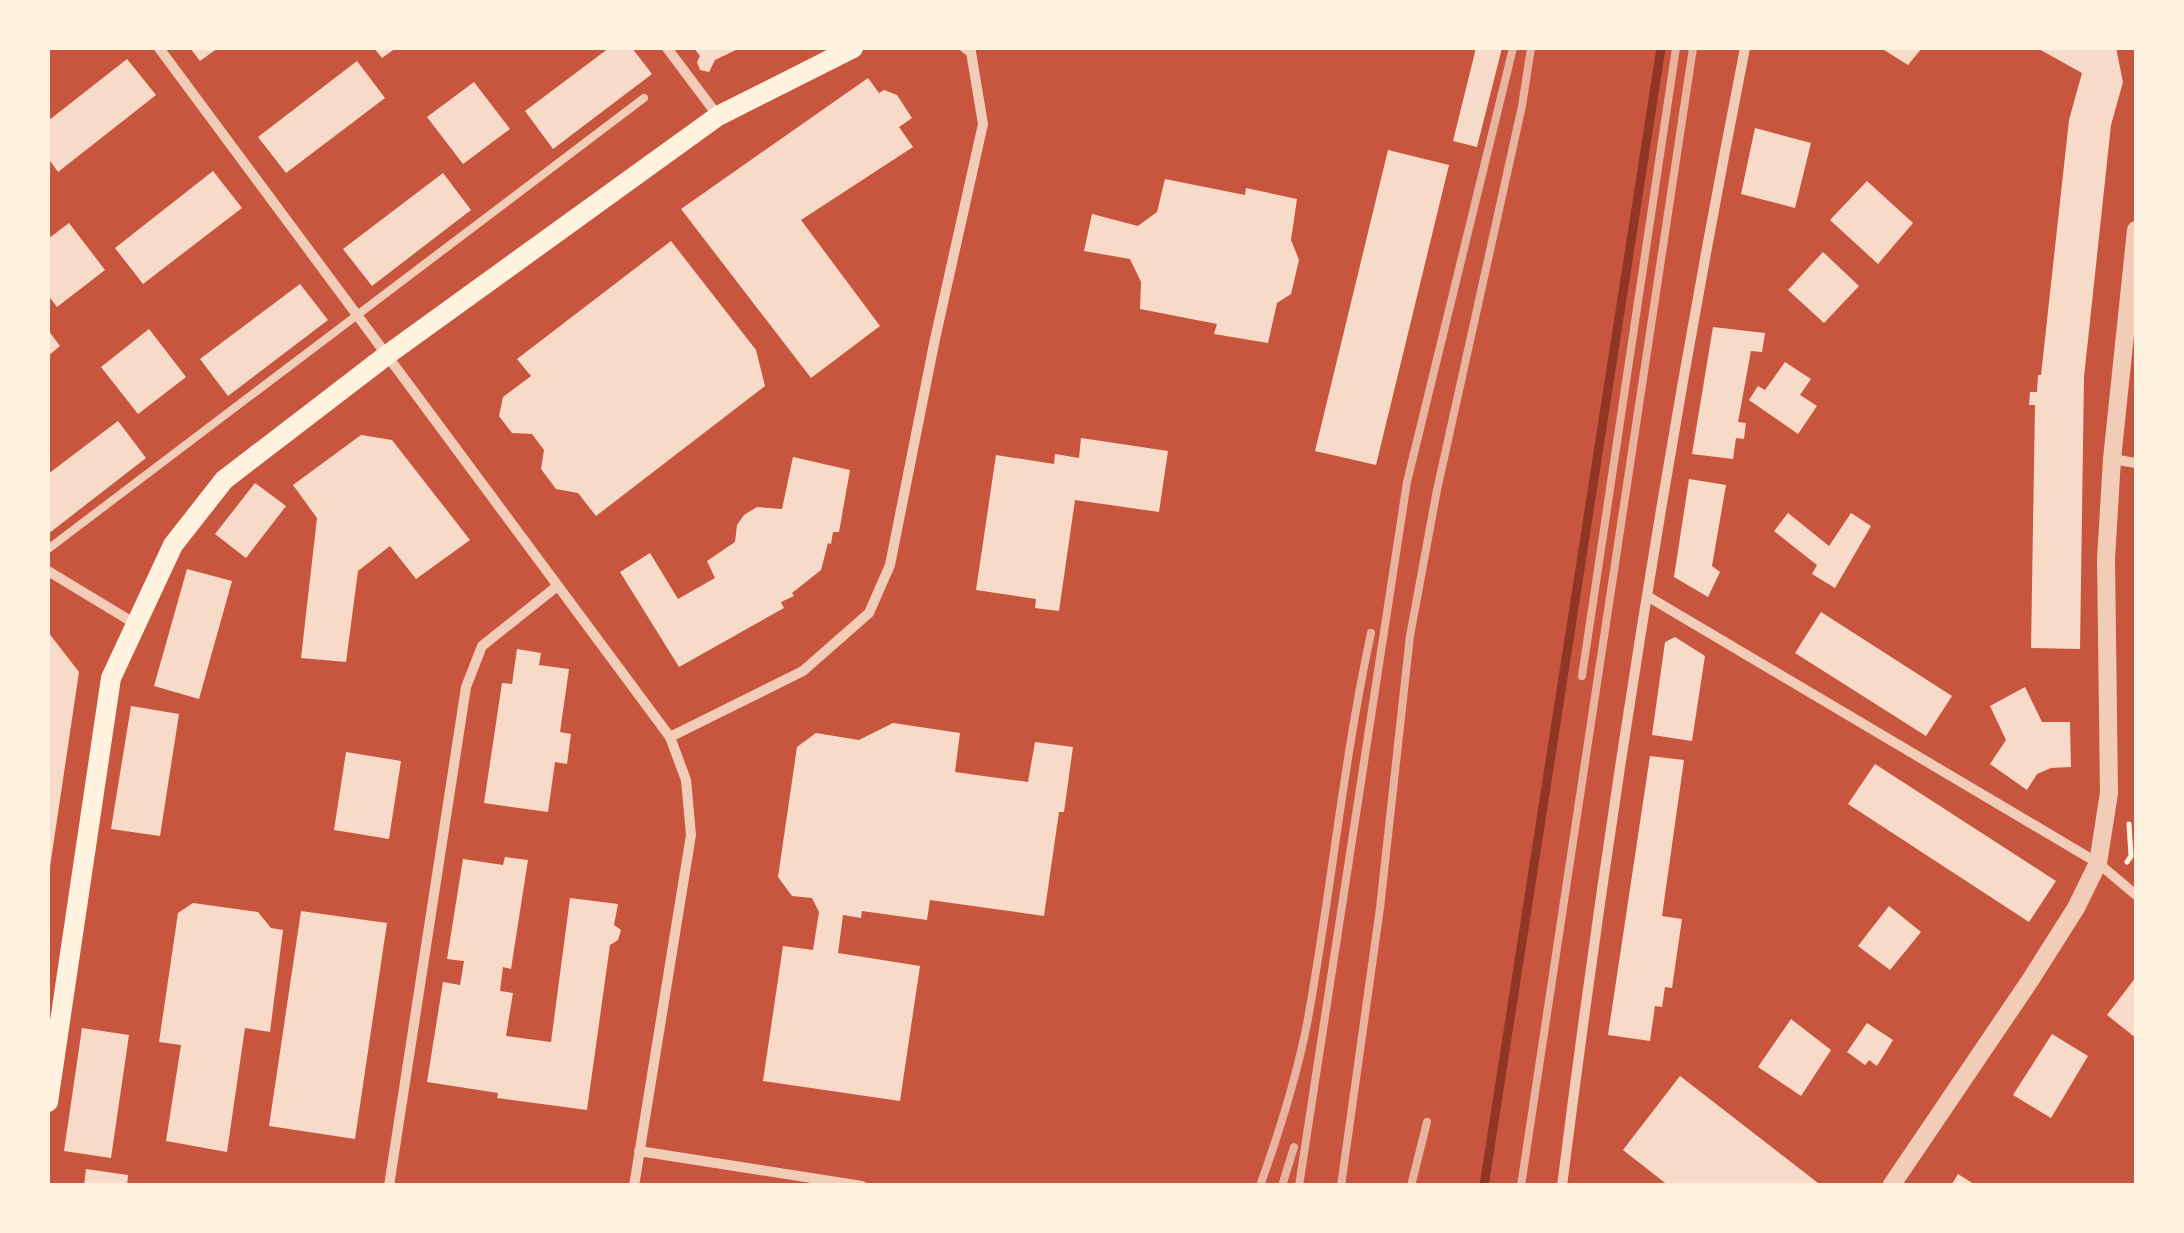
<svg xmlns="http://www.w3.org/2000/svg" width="2184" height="1233" font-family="Signika,sans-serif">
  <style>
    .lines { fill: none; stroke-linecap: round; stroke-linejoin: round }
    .stream { stroke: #8f3625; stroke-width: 9 }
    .building { fill: #f7dbc8 }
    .path { stroke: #fff3e0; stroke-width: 5 }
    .service { stroke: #f1ccb7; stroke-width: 8 }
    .minor { stroke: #f1ccb7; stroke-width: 10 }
    .tertiary { stroke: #f1ccb7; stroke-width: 18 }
    .secondary { stroke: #fff3e0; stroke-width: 20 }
    .rail { stroke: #e9b49f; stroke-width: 8 }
  </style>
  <rect width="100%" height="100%" fill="#c8553d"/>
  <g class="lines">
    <path class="stream" d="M1484 1186 1661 48"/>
  </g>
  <path class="building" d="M190 48H218L200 61Z
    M374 48H396L382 58Z
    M609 48H632L652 74 553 149 525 111Z
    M694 48H740L715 60 709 72 700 70 697 62 700 56Z
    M1476 48H1502L1477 147 1453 141Z
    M1881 48H1922L1908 65Z
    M2037 48H2116L2123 82 2111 125 2084 377 2080 649 2031 648 2035 405H2029L2030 392H2037L2038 375H2041L2069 120 2082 73Z
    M127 59 156 95 58 172 48 158V121Z
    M357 61 385 98 286 173 258 137Z
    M868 78 879 93 884 90 897 95 912 118 899 127 913 147 801 220 880 326 811 378 681 209Z
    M474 82 510 129 463 164 427 117Z
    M1755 128 1811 143 1795 208 1741 194Z
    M1388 150 1449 165 1376 465 1315 451Z
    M213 171 242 208 143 284 115 248Z
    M443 173 471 210 372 286 343 249Z
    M1165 179 1245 195 1246 188 1297 199 1291 240 1299 260 1291 294 1277 303 1268 343 1214 334 1217 324 1140 309 1141 282 1130 259 1084 251 1092 214 1138 226 1157 212Z
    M1867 181 1913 223 1878 264 1830 220Z
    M69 223 105 270 57 307 48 295V239Z
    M671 241 756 350 765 386 596 516 578 493 556 489 541 469 544 450 532 434 512 433 499 416 503 397 531 376 517 359Z
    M1823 252 1859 286 1824 323 1788 290Z
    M300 284 328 320 228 396 200 359Z
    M1713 327 1765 333 1762 352 1751 351 1738 422 1746 423 1744 439 1736 438 1733 459 1692 454Z
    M149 329 186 377 138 414 101 367Z
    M48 330 60 346 48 356Z
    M1785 362 1811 379 1800 395 1817 406 1798 434 1749 400 1758 386 1765 390Z
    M118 421 146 458 48 534V474Z
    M361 435 392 440 470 540 416 579 390 546 358 571 346 662 301 658 317 518 293 485Z
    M1081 438 1168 451 1159 512 1075 500 1059 611 1035 608 1036 599 976 590 996 455 1054 464 1055 454 1079 458Z
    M793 457 850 470 839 532H833L831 544 828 543 821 570 792 593 794 596 781 602 784 608 679 667 620 572 650 553 678 599 715 578 707 561 735 542 737 525 744 515 757 507 782 509Z
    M1689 479 1726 485 1712 566 1720 572 1708 597 1674 577Z
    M255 483 286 506 246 558 215 534Z
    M1788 513 1829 546 1851 513 1871 526 1835 588 1812 574 1817 565 1774 531Z
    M187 569 232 581 199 699 154 686Z
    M1821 612 1952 696 1926 736 1795 653Z
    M48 632 79 672 50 867 48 866Z
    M1675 637 1705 656 1692 741 1652 735 1665 642Z
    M517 649 541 653 539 665 569 669 560 732 571 734 567 764 555 762 548 812 484 803 502 683 512 684Z
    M2025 687 2042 722H2070L2071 767 2051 768 2037 774 2027 790 1990 764 2006 740 1990 706Z
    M131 706 179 714 160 836 111 829Z
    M893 723 960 733 955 772 1028 782 1035 742 1073 747 1064 812H1059L1044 916 930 900 927 920 862 911 861 918 843 915 838 953 920 966 900 1101 763 1081 783 946 813 950 819 912 812 898 792 896 778 877 797 747 816 733 859 740Z
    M346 752 401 761 389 839 334 830Z
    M1650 756 1684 760 1662 916 1682 919 1672 988 1665 987 1662 1007 1655 1006 1650 1041 1608 1035Z
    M1875 764 2056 881 2029 922 1848 804Z
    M505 857 528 860 511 969 503 967 500 991 513 993 506 1036 551 1042 570 898 618 904 614 925 621 930 618 940 610 945 587 1110 497 1098 498 1093 427 1082 443 982 460 985 464 961 447 959 463 859 503 865Z
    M193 903 258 912 271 928 283 930 270 1032 245 1028 227 1152 166 1141 181 1045 159 1042 178 913Z
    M1889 906 1921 932 1890 970 1858 946Z
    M301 911 387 923 355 1139 269 1126Z
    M2136 977V1038L2107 1015Z
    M1791 1019 1831 1050 1801 1096 1758 1067Z
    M1867 1023 1893 1040 1877 1066 1869 1060 1865 1065 1847 1052Z
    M82 1028 129 1035 111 1158 64 1151Z
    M2052 1034 2088 1056 2051 1118 2013 1095Z
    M1680 1076 1822 1186H1669L1623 1150Z
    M86 1169 128 1175 127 1186H84Z
    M1958 1174 1977 1186H1951Z"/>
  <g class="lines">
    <path class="path" d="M2127 862 2131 856 2129 824"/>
    <path class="service" d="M48 549 644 98"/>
    <path class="minor" d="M159 48 670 737 686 780 691 835 634 1186
      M667 48 718 116
      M2112 459 2136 463
      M48 571 134 623
      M1647 596 2098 863 2136 895
      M670 737 803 671 869 613 890 565 935 339 983 124 971 52 965 48
      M639 1151 862 1186
      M389 1186 466 687 482 646 556 587
      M1562 1186C1610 805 1671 424 1745 48"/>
    <path class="tertiary" d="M1891 1186 2031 979 2076 908 2098 863 2109 793 2106 559 2112 459 2136 230"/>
    <path class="secondary" d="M48 1102 111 678 173 545 224 480 387 355 718 116 853 48"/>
    <path class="rail" d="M1582 676 1676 48
      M1260 1186C1279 1133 1296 1079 1307 1024 1331 894 1343 762 1371 633
      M1282 1186 1294 1147
      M1299 1186 1407 482 1513 48
      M1341 1186 1380 908 1410 636 1437 490 1522 106 1531 48
      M1411 1186 1427 1122
      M1521 1186 1693 48"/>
  </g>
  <rect width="2184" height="1233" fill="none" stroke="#fff3e0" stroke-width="100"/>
</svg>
